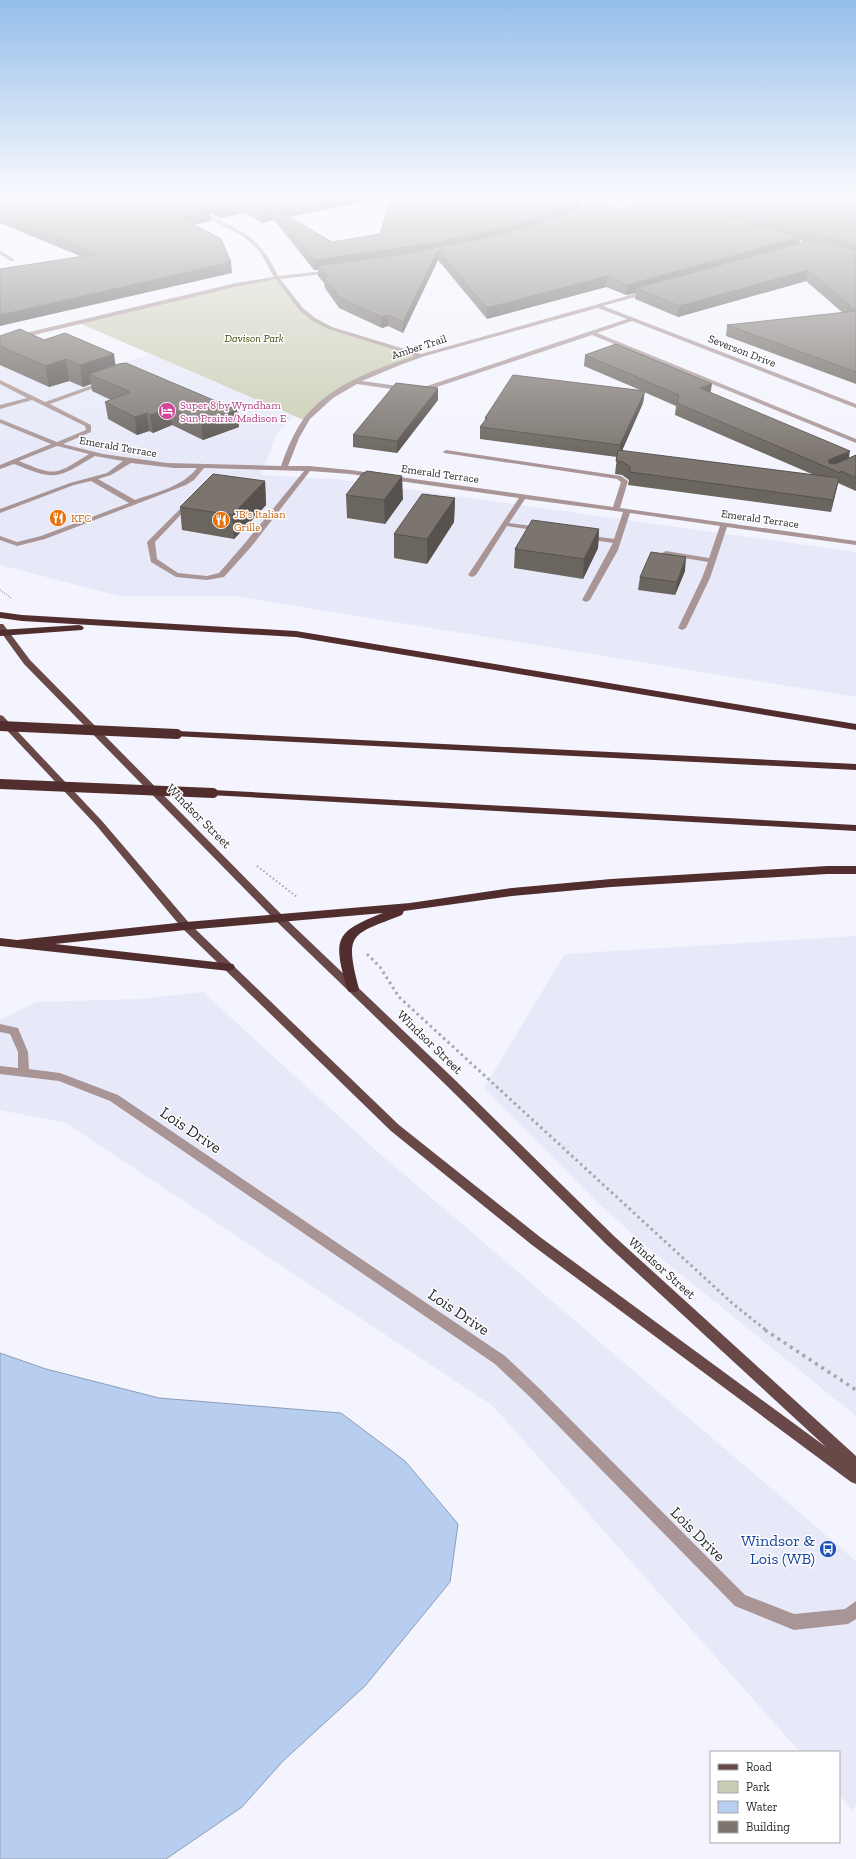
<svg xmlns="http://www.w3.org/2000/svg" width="856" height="1859" font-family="'Zilla Slab',serif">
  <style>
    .built { fill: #e7e9f9 }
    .green { fill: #cacdb4 }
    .water { fill: #b8cef0; stroke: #8d9cb5 }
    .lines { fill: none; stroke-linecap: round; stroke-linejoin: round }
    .path-far3 { stroke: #a6a6ad; stroke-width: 1.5; stroke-dasharray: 1 1.5; stroke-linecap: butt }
    .path-far2 { stroke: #a6a6ad; stroke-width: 2; stroke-dasharray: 1.5 2.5; stroke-linecap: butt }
    .path-far1 { stroke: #a6a6ad; stroke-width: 3; stroke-dasharray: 2.5 3.5; stroke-linecap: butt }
    .path { stroke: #a6a6ad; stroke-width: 3.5; stroke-dasharray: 3 4.5; stroke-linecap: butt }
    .minor { fill: #a99595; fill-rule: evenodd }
    .major { fill: #694848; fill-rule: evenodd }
    .highway { fill: #522d2e; fill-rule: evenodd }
    .highway-bridge { stroke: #522d2e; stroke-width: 10 }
    .wall { fill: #6b655f; fill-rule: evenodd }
    .shaded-wall { fill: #57524e }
    .building { fill: #7c756f; stroke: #57524e }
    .labels { text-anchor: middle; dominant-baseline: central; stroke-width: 3; stroke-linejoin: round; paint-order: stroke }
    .far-park-label { font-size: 11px; font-style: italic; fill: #424702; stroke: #fff }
    .far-street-label { font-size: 11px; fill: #28282b; stroke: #fff }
    .far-hotel-label { font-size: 11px; fill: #b23c85; stroke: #fff; text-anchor: start }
    .far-food-label { font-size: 11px; fill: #c56008; stroke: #fff; text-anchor: start }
    .street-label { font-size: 13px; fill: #28282b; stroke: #fff }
    .near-street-label { font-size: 16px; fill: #28282b; stroke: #fff }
    .near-transit-label { font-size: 16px; fill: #164399; stroke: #fff; text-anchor: end }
  </style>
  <rect width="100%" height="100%" fill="#f3f4fd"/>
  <path class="built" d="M0 347 88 374 150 354 294 416 277 433 261 475 334 479 856 552V697L234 596H119L0 565Z
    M856 936V1416L646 1246 597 1202 484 1088 565 954Z
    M203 992 379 1153 856 1561V1806L852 1810 839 1795V1752H800L493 1406 66 1123 0 1110V1020L36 1002 139 999Z"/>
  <path class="green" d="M277 278 301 309 330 328 422 356 357 382 336 394 306 421 79 323Z"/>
  <path class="water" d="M0 1353 46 1369 159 1398 341 1413 405 1461 458 1524 450 1582 365 1686 283 1761 242 1807 166 1859H0Z"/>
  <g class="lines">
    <path class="path-far3" d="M0 590 11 598"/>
    <path class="path-far2" d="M257 866 297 897"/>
    <path class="path-far1" d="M367 954 380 967 399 997 732 1303 767 1331"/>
    <path class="path" d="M765 1330 856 1390"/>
    <path class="minor" d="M573 199 600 201 605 199H610L605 202 644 209 642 210 601 204 587 211 585 209 596 203Z
      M196 211H200C222 222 250 231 264 252 270 259 274 268 278 276L334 270 332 273 280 279 303 308 315 318 332 327 421 354 648 290 650 293 603 306 856 404V408L632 321 597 333 856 439V443L592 335 428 390H398L357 384 333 398 310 419 299 438 288 466H309L350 470 613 507 621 482 617 479 444 453 443 452 446 450 621 476 628 481 620 508 856 541V545L727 527 710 578 686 628 682 630 678 628 702 578 708 562 666 555 662 553 666 551 709 558 720 526 630 513 618 550 590 600 586 602 582 600 613 543 586 539 582 537 586 535 614 539 623 512 525 499 509 523 540 527 543 529 540 531 507 526 476 575 472 577 468 575 519 498 350 474 310 471 251 547 224 577 207 580 176 577 151 562 147 542 187 502H191V504L155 542 157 559 178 573 207 576 219 573 245 543 304 471 204 468 194 480 186 485 45 539 17 546 0 540V536L17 542 41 536 129 503 91 481 74 485 0 513V509L70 483 107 473 123 461 95 456C56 479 57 481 14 464L0 469V465L51 444 0 423V419L57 442 86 430 85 426 32 400 0 409V405L27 398 0 384V380L45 402 101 382H105V384L50 404 91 425V432L63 444 103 454 167 463 281 466C286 451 292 437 300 424 325 386 375 369 415 356L328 329 311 320 299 310 276 279 236 287 0 343V339L236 283 274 277C269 269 265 260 260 252 244 232 218 224 196 213ZM598 308 627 319 427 386H398L362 381 400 365 425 356ZM57 446 89 454C55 475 57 477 19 461ZM131 463 174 468H197C182 487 157 492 135 500L98 479 111 475Z
      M0 251 14 259V261H10L0 254Z
      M0 1024 18 1028 28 1052 29 1069 60 1073 118 1095 505 1356 540 1389 745 1595 794 1614 845 1609 856 1601V1619L848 1624 794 1630 735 1606 530 1397 495 1364 110 1101 59 1081 0 1074V1066L18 1068V1052L10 1034 0 1032Z"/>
    <path class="major" d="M0 624H3L30 660 284 917 454 1079 615 1237 856 1456V1484L851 1482 532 1245 391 1131 182 928 96 825 0 723V715L3 716 102 821 190 924 399 1125 540 1237 826 1447 607 1245 446 1085 276 921 24 664 0 631Z"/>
    <path class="highway" d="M0 612 22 615 296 631 856 724V730L296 637 22 621 0 618Z
      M79 625 82 626 84 628 82 630 0 636V630Z
      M177 731 856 764V770L173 736 172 734Z
      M213 790 856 825V831L209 795 208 793 209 791Z
      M827 866H856V874H827L611 887 512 896 404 911 402 915C351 935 344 932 359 989L357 992H349L347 989C333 939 334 932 383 913L186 930 55 944 233 964 235 967 233 970 229 971 0 946V938L17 940 186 922 410 903 512 888 611 879Z"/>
    <path class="highway-bridge" d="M0 726 177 734
      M0 784 213 793"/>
  </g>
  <path class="wall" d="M0 199H376L290 217 332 242 581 206 625 210 642 202V199H856V384L726 336 727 325 843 313 806 281 678 317 635 299 636 293 626 295 606 287 487 319 438 260 403 333 388 326 382 328 339 308 325 288 324 283 318 276V270H314L274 220 262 223 245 213 221 218 210 213 211 221 194 225 232 273 80 256 0 223ZM800 240 804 242 799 243Z
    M0 336 44 340 116 365 237 410 239 427 203 440 172 425 153 433 149 431 137 435 108 419 105 402 111 400 92 391 91 384 83 387 69 381 49 387 0 365Z
    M585 355 710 393 849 458 856 455V491L838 483 831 512 628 485 629 480 622 475 615 474 617 457 480 439V427L485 420V418L640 390 584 366ZM644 392 676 406 675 415 814 475 622 451 643 403Z
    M438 400 397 453 353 447V435Z
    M265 481 266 505 234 539 182 530 180 507Z
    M346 495 403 499 385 524 347 518Z
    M455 498 454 522 427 564 394 558V534Z
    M599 529 598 548 583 579 514 568 515 549Z
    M685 571 675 595 638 590 640 577Z"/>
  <path class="shaded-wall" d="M330 199H376L280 219 277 210Z
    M581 200V209L559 219 438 250V260L403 333V322L318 266V270H314V260Z
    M244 203 245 213 221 218V209Z
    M210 211 211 221 182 227 181 218Z
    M273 211 274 220 262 223 261 213Z
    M800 237 799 247 636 288V293L626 295 627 285Z
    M231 262 232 273 0 326V315Z
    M808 270 806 281 678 317 679 306Z
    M607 276 606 287 487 319V308Z
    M388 315V326L382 328 381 317Z
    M114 354 117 375 89 374 91 384 83 387 80 365Z
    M66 359 69 381 49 387 45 366Z
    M712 384 710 396 700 388Z
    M438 388V400L397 453V441Z
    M645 391 643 403 619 457 620 445Z
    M170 408 172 425 153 433 150 415Z
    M237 410 239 427 203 440 201 422Z
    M147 413 149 431 137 435 135 417Z
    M850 451 848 463 827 467 829 460Z
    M402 476 403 499 385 524 384 500Z
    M839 478 836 491 831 512 833 500Z
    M265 481 266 505 234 539 232 515Z
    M455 498 454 522 427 564V539Z
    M599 529 598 548 583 579 584 559Z
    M686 557 685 571 675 595 677 582Z"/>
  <path class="building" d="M0 199H185L210 211 181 218 221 239 231 262 0 315V269L97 254 0 213Z
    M199 199H330L277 210 332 242 380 234 390 199H577L581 200 560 210 521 223 441 242 314 260 273 211 261 213 244 203 221 209Z
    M655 199H856V245L728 211Z
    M637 201 728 216 800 237 627 285 607 276 487 308 438 250 403 322 388 315 381 317 339 297 324 277H328L318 266 403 254 486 238 527 227 565 213 590 202 625 210Z
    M812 240 856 250V372L727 325 856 311 808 270 679 306 636 288Z
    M20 329 44 340 65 333 114 354 80 365 66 359 45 366 0 346V336Z
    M616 344 712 384 700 388 850 451 829 460V463L835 464 856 455V478L841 471 840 473 677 403 679 395 585 355Z
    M126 363 237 410 201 422 170 408 150 415 147 413 135 417 105 402 130 392 89 374 119 364Z
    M513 375 645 391 620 445 480 427 487 418H485Z
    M396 383 438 388 397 441 353 435Z
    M618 450 839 478 833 500 630 472V467L623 462 616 461Z
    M367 471 402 476 384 500 346 495 362 474Z
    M213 474 265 481 232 515 180 507Z
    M422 494 455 498 427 539 394 534Z
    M532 520 599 529 584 559 515 549Z
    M651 552 686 557 677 582 640 577Z"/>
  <linearGradient id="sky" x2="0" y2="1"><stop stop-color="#95beeb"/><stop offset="0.43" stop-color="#fafafe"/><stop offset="1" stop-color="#fafafe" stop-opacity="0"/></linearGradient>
  <rect width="856" height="459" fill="url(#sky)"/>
  <defs>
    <symbol id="hotel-disc" viewBox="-11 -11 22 22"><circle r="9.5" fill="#d1479c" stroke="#fff"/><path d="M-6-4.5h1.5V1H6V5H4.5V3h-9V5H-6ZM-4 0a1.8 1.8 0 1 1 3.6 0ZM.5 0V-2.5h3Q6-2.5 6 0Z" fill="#fff"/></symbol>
    <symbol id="restaurant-disc" viewBox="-11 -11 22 22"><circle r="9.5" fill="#e8710a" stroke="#fff"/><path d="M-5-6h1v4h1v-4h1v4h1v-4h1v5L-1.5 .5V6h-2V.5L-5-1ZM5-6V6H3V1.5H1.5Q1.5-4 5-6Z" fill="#fff"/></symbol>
    <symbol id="bus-disc" viewBox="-11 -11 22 22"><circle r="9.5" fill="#1a4fb4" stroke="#fff"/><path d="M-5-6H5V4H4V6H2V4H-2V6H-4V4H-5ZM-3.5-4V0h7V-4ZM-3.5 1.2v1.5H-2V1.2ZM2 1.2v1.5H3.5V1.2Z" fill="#fff"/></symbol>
  </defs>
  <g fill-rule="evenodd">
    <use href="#hotel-disc" x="157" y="401" width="20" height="20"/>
    <use href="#restaurant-disc" x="48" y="508" width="20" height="20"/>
    <use href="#restaurant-disc" x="211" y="510" width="20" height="20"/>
    <use href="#bus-disc" x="818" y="1539" width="20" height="20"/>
  </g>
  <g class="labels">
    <g class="far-park-label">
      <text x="254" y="338">Davison Park</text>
    </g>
    <g class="far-street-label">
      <text transform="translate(419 347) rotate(-18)">Amber Trail</text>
      <text transform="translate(742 351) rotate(21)">Severson Drive</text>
      <text transform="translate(118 447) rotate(10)">Emerald Terrace</text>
      <text transform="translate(440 474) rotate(8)">Emerald Terrace</text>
      <text transform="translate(760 519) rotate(8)">Emerald Terrace</text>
    </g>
    <g class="far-hotel-label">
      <text x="180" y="405">Super 8 by Wyndham<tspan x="180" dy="13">Sun Prairie/Madison E</tspan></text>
    </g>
    <g class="far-food-label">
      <text x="234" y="514">JB's Italian<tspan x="234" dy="13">Grille</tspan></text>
      <text x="71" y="518">KFC</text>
    </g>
    <g class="street-label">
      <text transform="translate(199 816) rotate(45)">Windsor Street</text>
      <text transform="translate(430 1042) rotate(44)">Windsor Street</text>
      <text transform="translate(662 1268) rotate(42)">Windsor Street</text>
    </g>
    <g class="near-street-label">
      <text transform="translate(191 1130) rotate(34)">Lois Drive</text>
      <text transform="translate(459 1312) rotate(34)">Lois Drive</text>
      <text transform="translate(698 1534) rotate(45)">Lois Drive</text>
    </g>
    <g class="near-transit-label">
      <text x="815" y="1540">Windsor &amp;<tspan x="815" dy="18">Lois (WB)</tspan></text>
    </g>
  </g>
  <rect x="710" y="1751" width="130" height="92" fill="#ffffff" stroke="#a9a9aa"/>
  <rect x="718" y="1764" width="20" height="6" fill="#694848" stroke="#a9a9aa"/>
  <text x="746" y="1771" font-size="12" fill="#28282b">Road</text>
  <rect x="718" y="1781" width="20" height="12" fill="#cacdb4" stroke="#a9a9aa"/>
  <text x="746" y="1791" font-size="12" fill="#28282b">Park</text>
  <rect x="718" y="1801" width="20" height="12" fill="#b8cef0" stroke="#a9a9aa"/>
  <text x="746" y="1811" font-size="12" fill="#28282b">Water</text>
  <rect x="718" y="1821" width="20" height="12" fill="#7c756f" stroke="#a9a9aa"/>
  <text x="746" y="1831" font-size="12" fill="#28282b">Building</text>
</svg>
